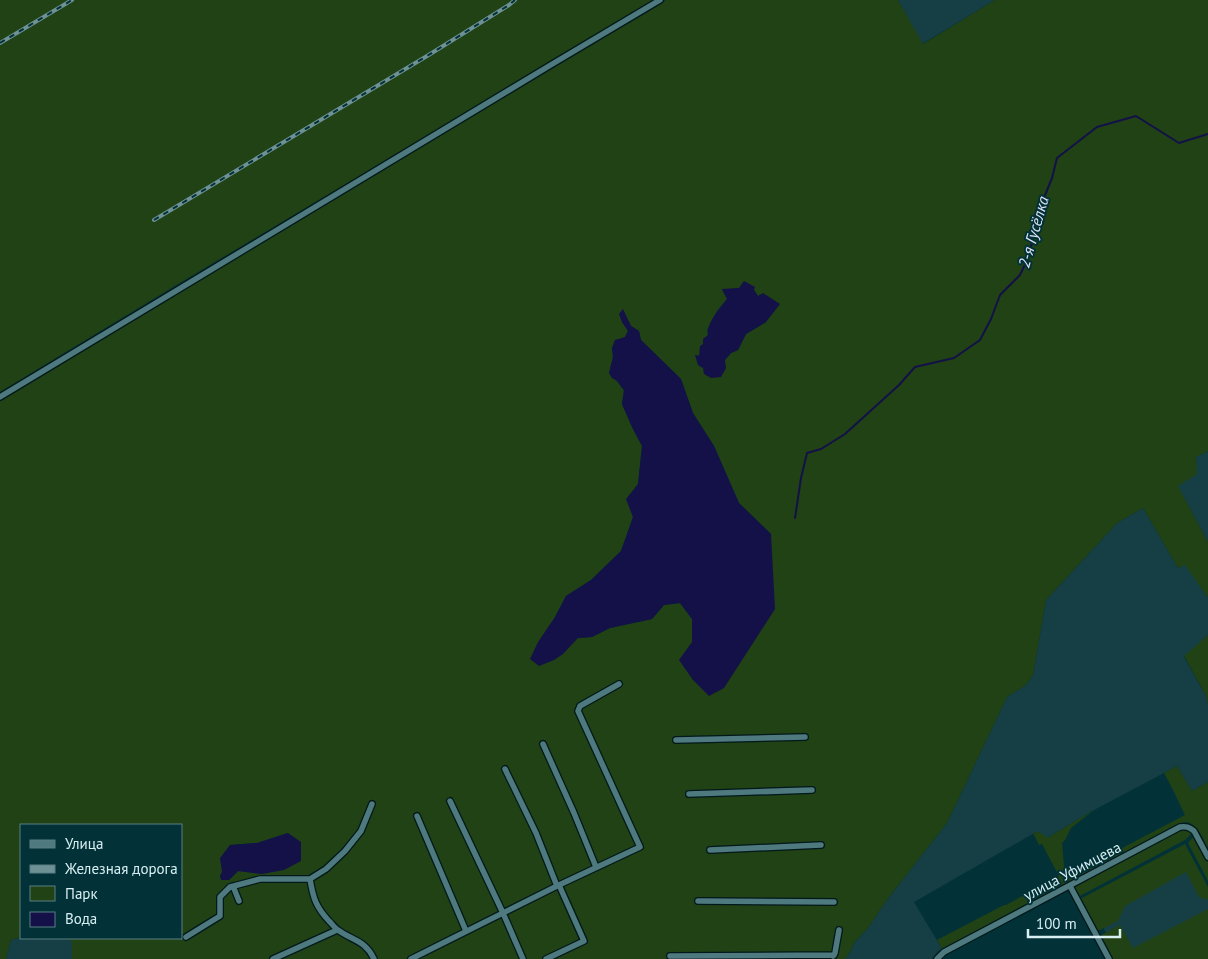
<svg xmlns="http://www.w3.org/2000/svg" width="1208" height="959" font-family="'PT Sans',sans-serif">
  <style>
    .built { fill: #153f45 }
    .green { fill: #204215; fill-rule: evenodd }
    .water { fill: #131148 }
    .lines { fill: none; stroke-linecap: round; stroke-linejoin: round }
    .stream { stroke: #131148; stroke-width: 2 }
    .minor-casing { stroke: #02181b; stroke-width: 8 }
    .minor { stroke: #4e797f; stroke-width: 5.5 }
    .rail-casing { stroke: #6e9196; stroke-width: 4 }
    .rail { stroke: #023238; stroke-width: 2; stroke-dasharray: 5.5; stroke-linecap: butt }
    .labels { text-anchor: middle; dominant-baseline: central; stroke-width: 4; stroke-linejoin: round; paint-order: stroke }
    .street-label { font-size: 15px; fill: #d8eff2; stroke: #023238 }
    .water-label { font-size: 16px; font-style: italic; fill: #e0e3f6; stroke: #023238 }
  </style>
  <rect width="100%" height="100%" fill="#023238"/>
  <path class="built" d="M898 0H995L922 44Z
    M1208 451V542L1177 485 1196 474V457Z
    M1143 508 1178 568 1185 564 1208 598V635L1184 657 1206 696 1208 706V782L1192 791 1177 766 1094 810 1047 838 1040 833 1036 832 914 902 942 949 938 951 932 959H845L850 952 854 943 868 928 889 897 947 823 1007 697 1026 685 1033 675 1046 600 1117 523Z
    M1182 847 1208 894V927L1120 959 1087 897Z
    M21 937V938H64L73 941 72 959H6L11 940Z"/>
  <path class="green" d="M0 0H654L178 284 0 392Z
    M666 0H898L923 44 995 0H1208V451L1196 457 1197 474 1178 486 1208 542V598L1185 565 1178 568 1143 508 1117 523 1046 600 1033 675 1026 685 1007 697 947 823 889 897 868 928 854 943 850 952 845 959H72V941L64 938H181V825H21V937L11 940 6 959H0V400ZM739 288 754 290 758 296 766 322 746 334 738 350 731 353 725 360 703 368 698 365 696 355 699 356 708 335 707 330 717 311 727 299 722 290ZM626 317 631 326 639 331 641 340 681 379 693 413 714 446 739 503 771 534 679 660 692 642V619L680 603 664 605 652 619 610 628 592 637 578 638 555 617 566 596 591 580 621 551 633 517 627 499 638 484 642 446 632 427 622 404 624 391 617 381 609 373 613 357 612 348 625 337 628 330 622 322ZM288 833 262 874 238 871 229 880 220 876 222 872 230 845 257 843Z
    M1208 635V706L1206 696 1184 656Z
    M1177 766 1192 791 1208 782V848C1203 839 1197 822 1185 822 1185 822 1177 825 1177 825L942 949 937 940 1004 905H1006L1059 876 1042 844 1039 845 1033 833C1039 830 1043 834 1047 838L1094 810 1071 828 1065 840 1062 843 1064 866 1069 876 1185 815C1178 801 1172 787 1164 773Z
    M1182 829 1187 830 1192 833 1185 840 1078 897 1075 889 1076 885Z
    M1194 836 1208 862V881L1188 843Z
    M1185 844 1208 887V900L1199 897 1186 872 1125 906 1118 921 1100 930H1097L1080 899Z
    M1208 909V959H1112L1101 937 1103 934 1120 925 1133 948Z"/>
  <path class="water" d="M744 281 755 287 754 290 758 296 763 293 780 304 766 322 746 334 738 350 731 353 725 360 726 368 721 377 711 378 704 374 703 368 698 365 695 355 699 356 700 346 703 344V339L708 335C706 324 720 308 727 299L722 289 739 288Z
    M623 309 631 326 639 331 641 340 681 379 693 413 714 446 739 503 771 534 775 609 724 688 709 696 693 680 679 660 692 642V619L680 603 664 605 652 619 610 628 592 637 578 638 563 654 554 660 539 666 530 659 538 642 555 617 566 596 591 580 621 551 633 517 626 499 638 484 642 446 632 427 622 404 624 390 617 381 612 378 609 373 613 357 612 348 615 340 625 337 628 331 622 322 619 314Z
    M288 833 301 842V861L284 870 262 874 238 871 229 880H221L220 876 222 872 220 858 230 845 257 843Z"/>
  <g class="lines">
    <path class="stream" d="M795 518 801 478 807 453 821 449 845 434 899 385 915 367 954 358 980 340 991 319 1000 295 1020 275 1030 254 1035 220 1052 178 1057 158 1097 127 1136 116 1179 143 1208 134"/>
    <defs>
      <path id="minor" d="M0 397 549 66 660 0
        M676 740 805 737
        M543 744 574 813 596 867
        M505 769 536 833 557 886
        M689 794 812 790
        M450 801 503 913 523 959
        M417 816 466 931
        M710 850 821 845
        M310 879C313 898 316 907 329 921 332 924 335 928 338 930 353 941 365 940 374 959
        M233 886 239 901
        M1070 886 1109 959
        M698 901 834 902
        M186 937 220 916V897L230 887 260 879H310L326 869 345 851 361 831 372 804
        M670 956 834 955
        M833 956 835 953 839 930
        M273 959 337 930
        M411 959 559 885 640 847 578 711 580 706 619 684
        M546 959 584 941 559 885
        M937 959 944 952 1180 827C1186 826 1189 827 1194 831L1208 857"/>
    </defs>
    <use href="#minor" class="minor-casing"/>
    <use href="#minor" class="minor"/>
    <defs>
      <path id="rail" d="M0 43 72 0
        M154 220 427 56 509 5 515 0"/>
    </defs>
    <use href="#rail" class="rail-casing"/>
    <use href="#rail" class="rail"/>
  </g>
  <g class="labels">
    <g class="street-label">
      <text transform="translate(1072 871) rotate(-28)">улица Уфимцева</text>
    </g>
    <g class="water-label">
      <text transform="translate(1033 232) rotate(-74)">2-я Гусёлка</text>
    </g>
  </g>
  <rect x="20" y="824" width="162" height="115" fill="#023238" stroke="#587e82"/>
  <rect x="30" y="840" width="25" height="8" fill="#4e797f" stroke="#587e82"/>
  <text x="65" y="849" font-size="15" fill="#d8eff2">Улица</text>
  <rect x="30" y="865" width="25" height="8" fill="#6e9196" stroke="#587e82"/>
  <text x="65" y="874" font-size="15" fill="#d8eff2">Железная дорога</text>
  <rect x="30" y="886" width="25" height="15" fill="#204215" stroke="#587e82"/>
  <text x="65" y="899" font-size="15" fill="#d8eff2">Парк</text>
  <rect x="30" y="912" width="25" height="15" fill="#131148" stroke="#587e82"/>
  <text x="65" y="924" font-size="15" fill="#d8eff2">Вода</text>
  <path d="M1028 929v8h92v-8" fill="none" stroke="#d8eff2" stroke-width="2.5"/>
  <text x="1036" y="929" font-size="15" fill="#d8eff2" stroke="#023238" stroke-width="4" paint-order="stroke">100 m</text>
</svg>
